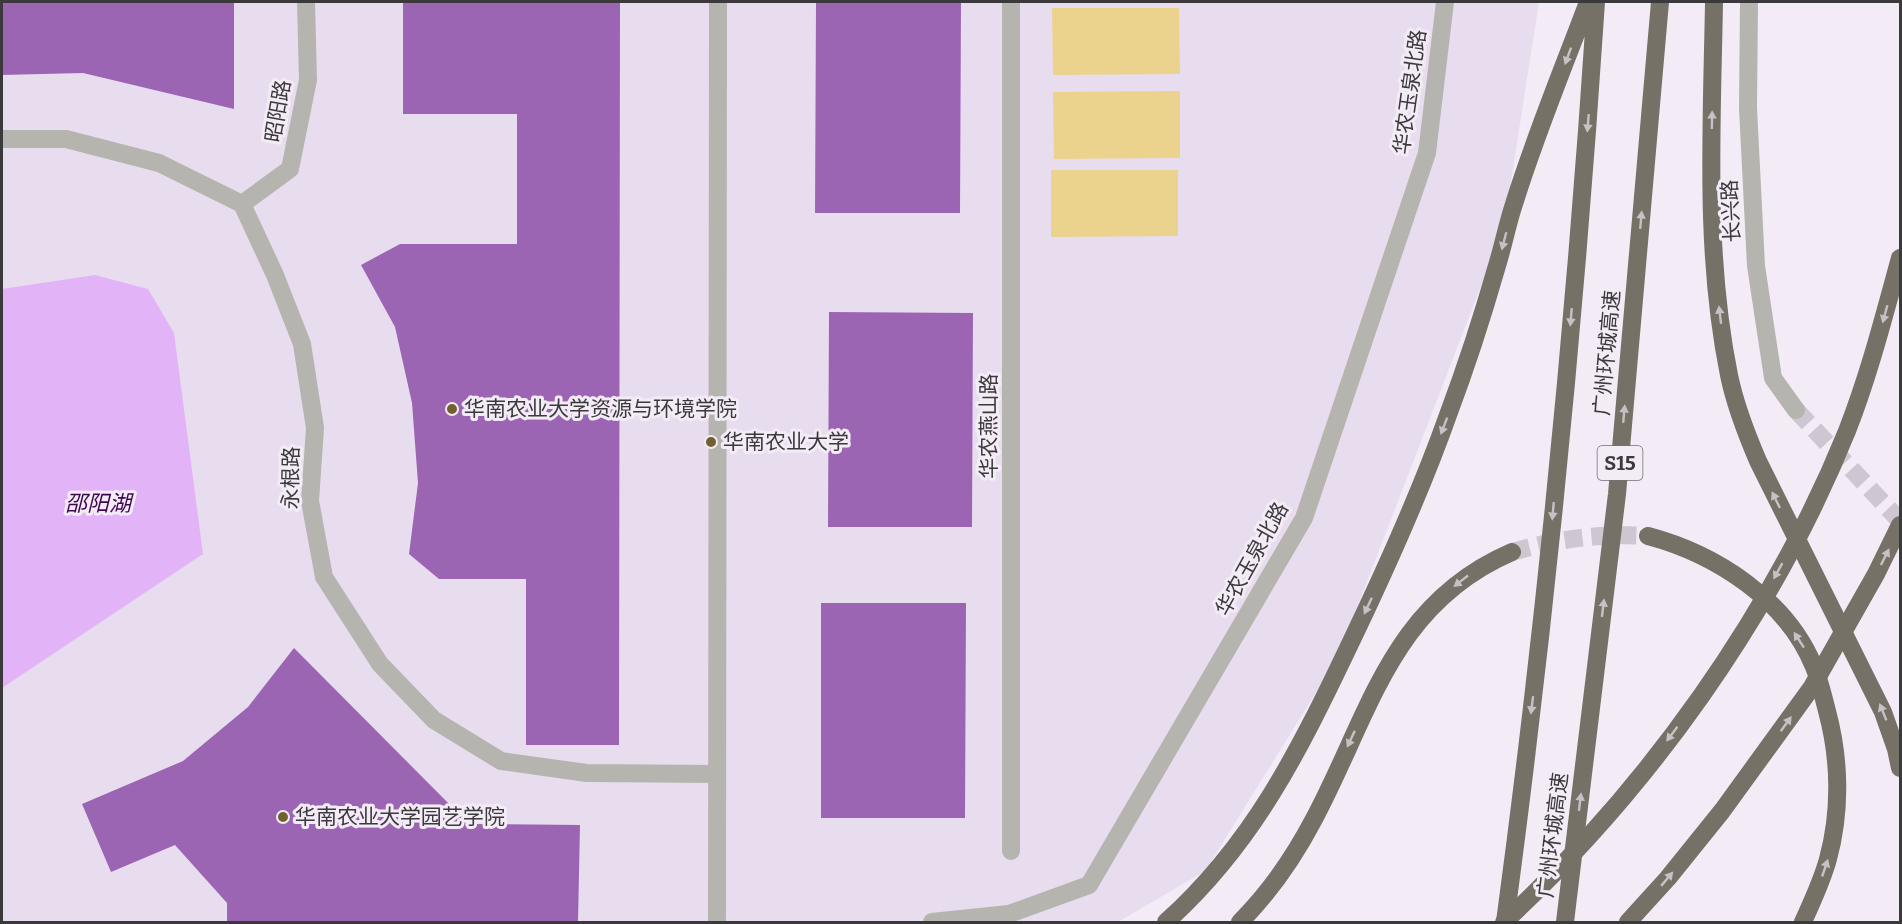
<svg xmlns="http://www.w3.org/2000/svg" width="1902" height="924" font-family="Bitter,'Noto Sans SC',serif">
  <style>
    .built { fill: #e8ddee }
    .green { fill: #ebd38e }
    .water { fill: #e2b4f7 }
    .building { fill: #9c65b4 }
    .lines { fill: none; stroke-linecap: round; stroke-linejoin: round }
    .street-tunnel { stroke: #cec7d1; stroke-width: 18; stroke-dasharray: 18 9; stroke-linecap: butt }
    .highway-tunnel { stroke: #cec7d1; stroke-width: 18; stroke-dasharray: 18 9; stroke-linecap: butt }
    .street { stroke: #b6b4af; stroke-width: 18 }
    .highway { stroke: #757166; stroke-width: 18 }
    .highway-bridge { stroke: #757166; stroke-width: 18 }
    .oneway { fill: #c7c0c4 }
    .poi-dot { fill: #72612f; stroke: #f3ebf6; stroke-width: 2 }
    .labels { text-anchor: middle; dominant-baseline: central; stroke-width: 6; stroke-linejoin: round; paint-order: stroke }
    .shield { fill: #f3ebf6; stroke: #736e74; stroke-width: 1.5 }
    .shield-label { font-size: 20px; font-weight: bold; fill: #3c393d }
    .street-label { font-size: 21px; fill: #3c393d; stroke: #f3ebf6 }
    .poi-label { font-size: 21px; fill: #3c393d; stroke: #f3ebf6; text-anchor: start }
    .water-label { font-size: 22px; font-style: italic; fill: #3f0753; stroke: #f3ebf6 }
  </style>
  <rect width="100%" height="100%" fill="#f3ebf6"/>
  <path class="built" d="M2 2H1539L1504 226 1338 657 1205 871 1118 922H2Z"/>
  <path class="green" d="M1052 8H1179L1180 74 1053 75Z
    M1180 91V158L1054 159 1053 92Z
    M1051 170H1178V236L1051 237Z"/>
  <path class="water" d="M95 275 148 289 174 333 203 554 2 688V289Z"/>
  <path class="building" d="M2 2H234V109L83 73 2 75Z
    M403 2H620L619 745H526V579H439L409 554 418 483 412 403 395 327 361 265 400 244H517V114H403Z
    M816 2H961L960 213H815Z
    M829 312 973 313 972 527H828Z
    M821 603H966L965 818H821Z
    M294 648 469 824 580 825 578 922H227V903L175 845 111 872 82 804 183 761 248 707Z"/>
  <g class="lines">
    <path class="street-tunnel" d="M1796 410 1900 521"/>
    <path class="highway-tunnel" d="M1512 552C1557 539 1601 533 1648 536"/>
    <path class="street" d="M1749 2 1748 108 1756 266 1773 378 1796 410
      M2 139H66L159 163 242 204 275 275 302 344 315 428 310 501 324 577 380 664 434 720 501 761 587 773 717 774
      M242 204 290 169 308 80 306 2
      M1011 851V2
      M717 922 718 2
      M932 922 1009 914 1089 885 1304 518 1427 153 1445 2"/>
    <path class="highway" d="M1714 2C1712 126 1704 252 1729 375 1735 405 1746 433 1758 461L1883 712 1896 749 1900 768
      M1648 536C1716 554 1787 600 1814 667 1820 681 1823 696 1827 711 1840 759 1841 811 1828 859 1822 881 1812 902 1803 922
      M1166 922C1253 844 1299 751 1349 646 1385 571 1420 494 1448 415 1466 367 1482 318 1496 269 1503 247 1507 225 1514 204 1535 136 1563 69 1588 2
      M1240 922C1270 892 1294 857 1314 819 1370 714 1391 604 1512 552
      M1505 922C1546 617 1576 309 1596 2
      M1565 922 1617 494 1660 2"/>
    <path class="highway-bridge" d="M1504 922C1648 789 1773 614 1847 431 1869 375 1884 316 1900 258
      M1628 922 1668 878 1722 811 1812 687 1876 574 1900 525"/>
  </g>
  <defs><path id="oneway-solid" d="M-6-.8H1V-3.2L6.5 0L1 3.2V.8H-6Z" transform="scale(1.5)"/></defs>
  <g class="oneway">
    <use href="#oneway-solid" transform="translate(1568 56) rotate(110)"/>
    <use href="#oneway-solid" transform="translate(1712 120) rotate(-89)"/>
    <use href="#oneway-solid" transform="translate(1588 123) rotate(95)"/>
    <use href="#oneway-solid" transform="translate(1641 220) rotate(-85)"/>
    <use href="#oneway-solid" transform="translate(1504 241) rotate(105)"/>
    <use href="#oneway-solid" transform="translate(1885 314) rotate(105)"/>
    <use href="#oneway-solid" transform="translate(1720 315) rotate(-97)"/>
    <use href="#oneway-solid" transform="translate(1571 317) rotate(95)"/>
    <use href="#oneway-solid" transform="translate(1624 414) rotate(-85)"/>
    <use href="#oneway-solid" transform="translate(1444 426) rotate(111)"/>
    <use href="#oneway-solid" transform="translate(1776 500) rotate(-116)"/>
    <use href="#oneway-solid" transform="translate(1553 511) rotate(95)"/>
    <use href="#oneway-solid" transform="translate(1885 557) rotate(-63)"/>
    <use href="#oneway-solid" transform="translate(1778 571) rotate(119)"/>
    <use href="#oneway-solid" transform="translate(1461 581) rotate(142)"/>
    <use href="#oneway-solid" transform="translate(1368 606) rotate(115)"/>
    <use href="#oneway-solid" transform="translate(1603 608) rotate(-83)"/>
    <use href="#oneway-solid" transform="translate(1799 640) rotate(-123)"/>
    <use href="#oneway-solid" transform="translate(1532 705) rotate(97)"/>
    <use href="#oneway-solid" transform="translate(1883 712) rotate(-112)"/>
    <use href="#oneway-solid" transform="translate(1786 724) rotate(-54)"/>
    <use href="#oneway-solid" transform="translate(1672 734) rotate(127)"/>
    <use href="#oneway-solid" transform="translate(1351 739) rotate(115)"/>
    <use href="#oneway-solid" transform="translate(1580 802) rotate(-83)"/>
    <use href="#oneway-solid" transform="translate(1825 868) rotate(-71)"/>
    <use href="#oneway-solid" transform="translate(1667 879) rotate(-50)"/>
  </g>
  <g class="poi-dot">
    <circle cx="452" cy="409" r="6"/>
    <circle cx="711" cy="442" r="6"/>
    <circle cx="283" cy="817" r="6"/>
  </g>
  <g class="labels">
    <rect class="shield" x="1597.5" y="446" width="45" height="34" rx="4.5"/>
    <g class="shield-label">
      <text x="1620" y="463">S15</text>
    </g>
    <g class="street-label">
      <text transform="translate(1410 92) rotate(-82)">华农玉泉北路</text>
      <text transform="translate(278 111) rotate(-80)">昭阳路</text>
      <text transform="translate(1731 211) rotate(-93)">长兴路</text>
      <text transform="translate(1607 353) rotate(-85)">广州环城高速</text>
      <text transform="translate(989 426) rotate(-90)">华农燕山路</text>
      <text transform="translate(291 478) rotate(-89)">永根路</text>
      <text transform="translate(1252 559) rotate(-61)">华农玉泉北路</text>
      <text transform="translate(1553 835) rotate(-83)">广州环城高速</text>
    </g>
    <g class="poi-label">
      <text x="464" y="409">华南农业大学资源与环境学院</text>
      <text x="723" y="442">华南农业大学</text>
      <text x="295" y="817">华南农业大学园艺学院</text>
    </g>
    <g class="water-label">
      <text x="98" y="503">邵阳湖</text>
    </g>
  </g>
  <rect width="1902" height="924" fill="none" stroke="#3c393d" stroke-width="6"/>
</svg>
